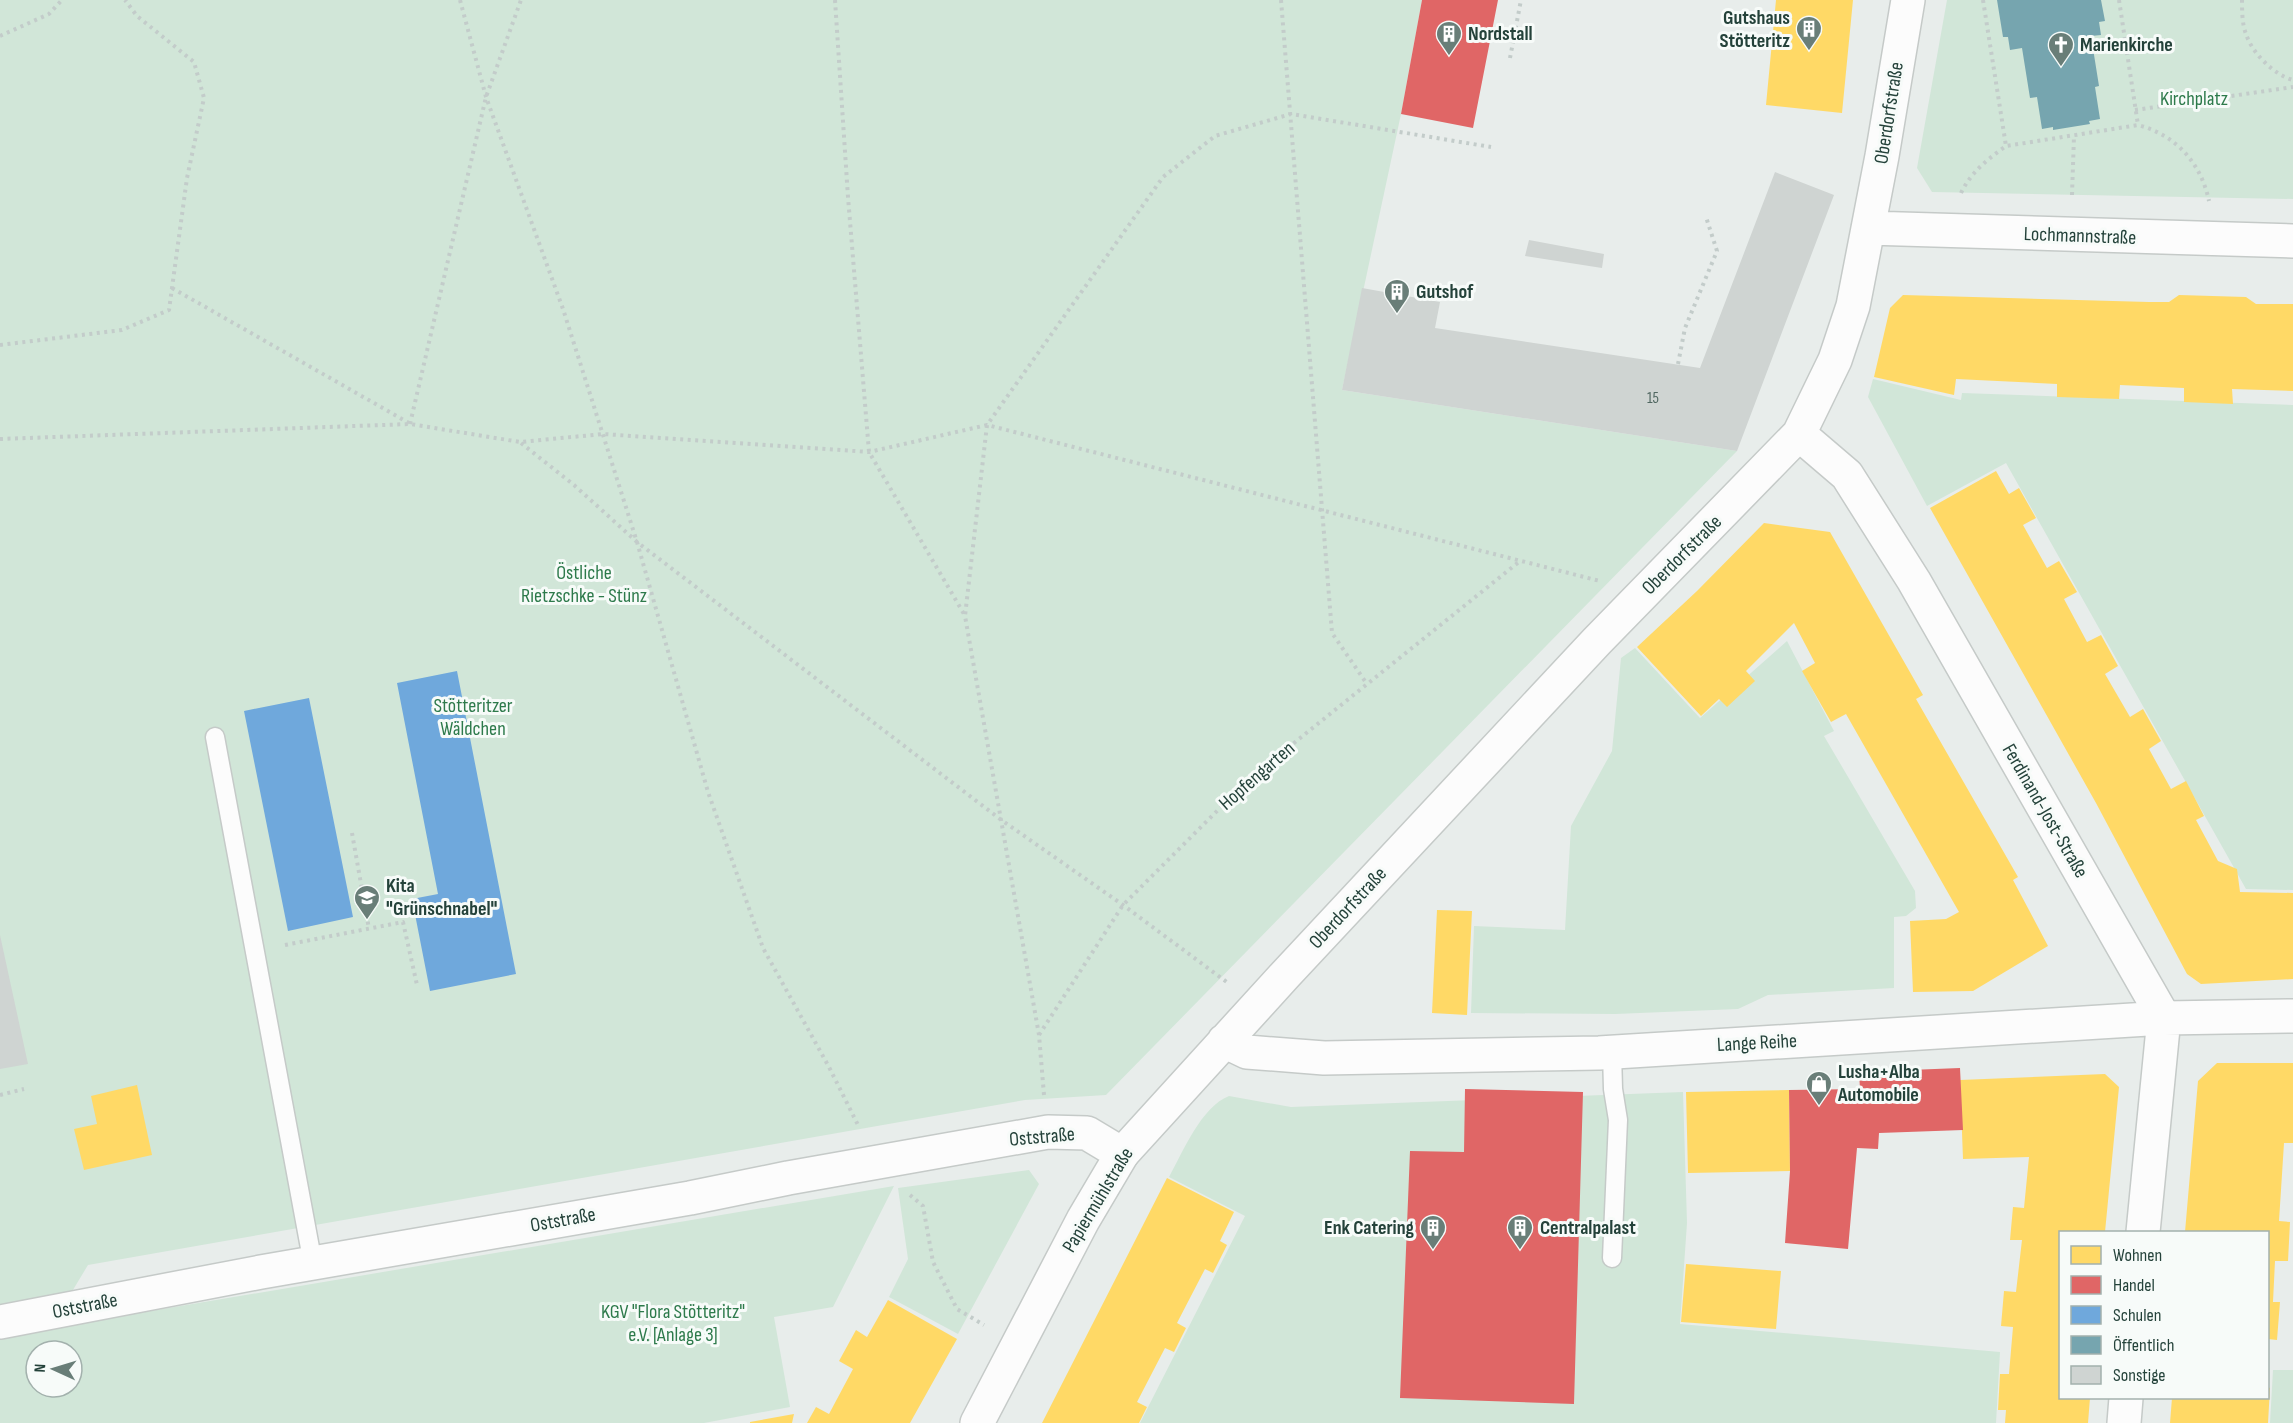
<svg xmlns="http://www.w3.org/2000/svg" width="2293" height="1423" font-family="'Sofia Sans Condensed',sans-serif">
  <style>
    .green { fill: #d1e6d8; fill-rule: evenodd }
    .homes { fill: #ffd966 }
    .shops { fill: #e06666 }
    .schools { fill: #6fa8dc }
    .public { fill: #76a5af }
    .building { fill: #cfd4d2 }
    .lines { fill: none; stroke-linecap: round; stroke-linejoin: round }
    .service-casing { stroke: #c5cac8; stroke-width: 21 }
    .minor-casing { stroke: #c5cac8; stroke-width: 36 }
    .tertiary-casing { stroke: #c5cac8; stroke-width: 36 }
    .path { stroke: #c3ccca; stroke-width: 4; stroke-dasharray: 3 4.5; stroke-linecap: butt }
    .service { stroke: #fcfcfc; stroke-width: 18 }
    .minor { stroke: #fcfcfc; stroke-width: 33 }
    .tertiary { stroke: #fcfcfc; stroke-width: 33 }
    .labels { text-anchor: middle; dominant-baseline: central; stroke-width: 6; stroke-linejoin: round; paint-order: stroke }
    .number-label { font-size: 16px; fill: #506761 }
    .poi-label { font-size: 20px; font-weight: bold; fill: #24423a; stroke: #f7fbf9; text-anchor: start }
    .park-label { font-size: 20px; fill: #2d7a4b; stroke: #f7fbf9 }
    .street-label { font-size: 20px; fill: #24423a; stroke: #f7fbf9 }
  </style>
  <rect width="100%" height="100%" fill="#e8edeb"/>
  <path class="green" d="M0 0H1422L1401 114 1342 390 1737 451 1106 1095 1025 1100 88 1265 50 1328 894 1186 833 1307 774 1317 790 1407 704 1423H0ZM36 1351H72V1387H36Z
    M1947 0H2293V199L1932 192 1917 168Z
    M1873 379 1961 400 1962 393 2293 405V890L2246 889 2006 463 1927 506 1868 397Z
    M1787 641 1834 731 1824 736 1915 891 1916 908 1906 916 1894 917V988L1768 995 1738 1009 1615 1014 1471 1013 1474 926 1565 930 1571 826 1612 751 1621 658 1635 648 1700 718Z
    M1683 1092 1687 1223 1680 1324 2000 1352 1996 1423H1140L1245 1216 1169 1177C1183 1152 1201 1107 1229 1096L1291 1107Z
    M1029 1170 1039 1184 958 1334 889 1297 908 1259 898 1188Z
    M2273 1370H2293V1423H2270Z"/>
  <path class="homes" d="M1776 0H1853L1842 113 1766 105Z
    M1903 295 2149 302H2169L2179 295 2246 297 2256 304H2293V391L2232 389 2233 404 2184 402V388L2120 385 2119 399 2057 397V384L1956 379 1954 395 1874 377 1890 308Z
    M1996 471 2009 494 2019 488 2036 518 2023 525 2047 568 2059 561 2077 592 2064 599 2087 642 2101 635 2118 666 2105 674 2130 717 2143 709 2161 741 2149 749 2171 789 2186 781 2204 816 2196 820 2218 861 2237 869 2240 892 2293 893V979L2201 984 2187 974 2096 803 1930 508Z
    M1764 523 1830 532 1923 695 1916 699 2018 877 2013 880 2048 946 1973 991 1913 992 1910 921 1946 919 1959 912 1846 714 1831 722 1802 671 1815 663 1794 623 1746 671 1755 681 1727 707 1719 699 1701 716 1637 647 1697 591Z
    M1437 910 1472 911 1467 1015 1432 1013Z
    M2217 1063H2293V1143H2284L2279 1221 2290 1222 2288 1261H2275L2273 1302H2280L2277 1340 2268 1339V1233L2185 1232 2198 1081Z
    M2105 1074 2119 1087 2105 1232H2060V1398H2090L2088 1423H2005L2006 1410H1998L2000 1374H2009L2013 1327 2001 1326 2004 1291 2016 1292 2022 1240H2010L2013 1207 2024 1208 2029 1157 1963 1159 1960 1080Z
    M137 1085 152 1155 84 1170 74 1129 97 1124 91 1096Z
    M1789 1090 1790 1171 1688 1173 1686 1092Z
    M1167 1178 1234 1212 1220 1241 1227 1245 1213 1273 1205 1269 1177 1323 1186 1328 1174 1352 1165 1348 1137 1402 1147 1407 1139 1423H1042Z
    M1686 1264 1781 1271 1776 1329 1681 1322Z
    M888 1300 957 1339 910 1423H807L816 1407 829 1414 853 1369 839 1361 856 1330 867 1337Z
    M2268 1387 2270 1388 2268 1423H2170L2172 1398H2268Z
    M794 1414 792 1423H750V1422Z"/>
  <path class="shops" d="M1422 0H1498L1473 128 1401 114Z
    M1960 1068 1963 1130 1879 1133 1878 1149 1857 1148 1848 1249 1785 1243 1790 1171 1789 1090 1860 1089 1859 1072Z
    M1465 1089 1583 1092 1574 1404 1400 1398 1410 1151 1464 1152Z"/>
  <path class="schools" d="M457 671 516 974 430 991 412 899 438 894 397 683Z
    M309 698 353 917 288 931 244 711Z"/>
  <path class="public" d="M1997 0H2101L2105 21 2099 22 2101 35 2091 36 2099 86 2095 87 2100 119 2089 121 2090 124 2053 130V127L2042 129 2037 97 2030 98 2022 48 2010 50 2008 37H2003Z"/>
  <path class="building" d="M1775 172 1834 195 1737 451 1342 390 1362 288 1440 302 1435 328 1700 368Z
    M1529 240 1604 254 1602 268 1525 256Z
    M0 935 28 1064 0 1069Z"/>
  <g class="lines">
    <defs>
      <path id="service" d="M215 737 313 1264
        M1612 1052 1613 1089 1618 1120 1612 1258"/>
      <path id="minor" d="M1868 228 2293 241
        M1799 434 1847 475 1914 581 2164 1018 2143 1232
        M1224 1041 1247 1052 1324 1058 1599 1053 2164 1018 2293 1016
        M1122 1154 1285 975 1597 641 1799 434 1835 360 1853 306 1882 156 1908 0
        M2124 1423 2126 1398"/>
      <path id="tertiary" d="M0 1322 261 1272 690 1198 788 1178 1048 1132 1087 1133 1122 1154 1083 1220 977 1423"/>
    </defs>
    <use href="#service" class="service-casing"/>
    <use href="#minor" class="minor-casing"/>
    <use href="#tertiary" class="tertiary-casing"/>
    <path class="path" d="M460 0 486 97 563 309 637 542 708 792 763 948 829 1067 859 1127
      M835 0 848 197 869 452 964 614
      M1281 0 1332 633 1367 684
      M1983 0 2006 146
      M2119 0 2138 125
      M2242 0C2242 10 2242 24 2246 34 2252 53 2274 75 2293 80
      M0 36 49 14 62 0
      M1510 58 1521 0
      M2135 110 2293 87
      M1961 193C1971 172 1988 159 2006 146L2138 125C2176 135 2201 163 2209 201
      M2072 195 2074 136
      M172 288 409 423
      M0 345 122 330 169 310 187 178 204 98 194 62 137 16 125 0
      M1678 364 1685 328 1717 251 1706 217
      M410 424 486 97 521 0
      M0 439 410 424 520 442 603 434 869 452 987 425 1600 581
      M521 443 574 485 637 542 1000 819 1123 905 1228 983
      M352 833 369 929
      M285 945 403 922 417 985
      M1039 1035 1123 905 1248 780 1520 561
      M0 1095 24 1089
      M1044 1095 1039 1035 965 616 987 425 1163 177 1215 136 1291 114 1491 147
      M910 1195 923 1206 933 1262 957 1309 984 1325"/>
    <use href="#service" class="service"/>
    <use href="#minor" class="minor"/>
    <use href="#tertiary" class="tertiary"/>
  </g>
  <defs>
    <symbol id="building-pin" viewBox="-11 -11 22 30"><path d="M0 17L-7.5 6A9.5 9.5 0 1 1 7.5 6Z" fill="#697e78" stroke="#f7fbf9"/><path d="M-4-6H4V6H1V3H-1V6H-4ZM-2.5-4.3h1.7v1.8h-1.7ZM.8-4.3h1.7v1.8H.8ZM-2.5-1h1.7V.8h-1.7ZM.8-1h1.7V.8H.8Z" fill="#fff"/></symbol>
    <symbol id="church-pin" viewBox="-11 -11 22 30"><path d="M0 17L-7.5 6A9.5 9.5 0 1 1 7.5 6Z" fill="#697e78" stroke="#f7fbf9"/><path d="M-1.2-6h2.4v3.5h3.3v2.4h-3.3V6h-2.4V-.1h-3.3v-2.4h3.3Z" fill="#fff"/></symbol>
    <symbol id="school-pin" viewBox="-11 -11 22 30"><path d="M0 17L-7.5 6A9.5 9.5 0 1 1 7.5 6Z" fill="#697e78" stroke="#f7fbf9"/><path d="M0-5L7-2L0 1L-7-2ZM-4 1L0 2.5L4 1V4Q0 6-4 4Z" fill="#fff"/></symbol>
    <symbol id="shop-pin" viewBox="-11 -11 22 30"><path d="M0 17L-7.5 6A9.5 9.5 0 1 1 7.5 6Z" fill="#697e78" stroke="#f7fbf9"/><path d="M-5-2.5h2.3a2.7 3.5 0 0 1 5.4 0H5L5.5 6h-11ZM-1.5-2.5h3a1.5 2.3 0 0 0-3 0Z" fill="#fff"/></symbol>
  </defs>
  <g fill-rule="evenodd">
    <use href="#building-pin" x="1794" y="14" width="30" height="40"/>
    <use href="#building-pin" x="1434" y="19" width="30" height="40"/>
    <use href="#church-pin" x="2046" y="30" width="30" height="40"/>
    <use href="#building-pin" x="1382" y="277" width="30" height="40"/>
    <use href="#school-pin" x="352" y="883" width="30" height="40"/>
    <use href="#shop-pin" x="1804" y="1069" width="30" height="40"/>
    <use href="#building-pin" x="1418" y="1213" width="30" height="40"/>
    <use href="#building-pin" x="1505" y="1213" width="30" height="40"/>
  </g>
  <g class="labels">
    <g class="number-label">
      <text x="1653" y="398">15</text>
    </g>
    <g class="poi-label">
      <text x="1790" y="18" text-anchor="end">Gutshaus<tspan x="1790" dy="23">Stötteritz</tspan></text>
      <text x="1468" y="34">Nordstall</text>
      <text x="2080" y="45">Marienkirche</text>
      <text x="1416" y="292">Gutshof</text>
      <text x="386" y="886">Kita<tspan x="386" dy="23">"Grünschnabel"</tspan></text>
      <text x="1838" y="1072">Lusha+Alba<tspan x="1838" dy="23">Automobile</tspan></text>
      <text x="1414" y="1228" text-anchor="end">Enk Catering</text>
      <text x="1540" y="1228">Centralpalast</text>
    </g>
    <g class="park-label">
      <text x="2194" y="99">Kirchplatz</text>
      <text x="584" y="573">Östliche<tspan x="584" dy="23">Rietzschke - Stünz</tspan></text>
      <text x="473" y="706">Stötteritzer<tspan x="473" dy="23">Wäldchen</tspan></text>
      <text x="673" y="1312">KGV "Flora Stötteritz"<tspan x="673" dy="23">e.V. [Anlage 3]</tspan></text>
    </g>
    <g class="street-label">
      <text transform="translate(1889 113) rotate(-81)">Oberdorfstraße</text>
      <text transform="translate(2080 236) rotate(2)">Lochmannstraße</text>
      <text transform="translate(1682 555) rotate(-45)">Oberdorfstraße</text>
      <text transform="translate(1257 776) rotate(-41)">Hopfengarten</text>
      <text transform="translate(2045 811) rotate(60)">Ferdinand-Jost-Straße</text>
      <text transform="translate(1348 908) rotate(-47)">Oberdorfstraße</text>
      <text transform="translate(1757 1043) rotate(-3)">Lange Reihe</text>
      <text transform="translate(1042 1137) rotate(-5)">Oststraße</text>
      <text transform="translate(1098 1200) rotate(-59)">Papiermühlstraße</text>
      <text transform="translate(563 1220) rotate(-10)">Oststraße</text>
      <text transform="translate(85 1306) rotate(-11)">Oststraße</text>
    </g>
  </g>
  <rect x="2059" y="1231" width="210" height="168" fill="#f7fbf9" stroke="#a3b1ad" stroke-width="1.5"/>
  <rect x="2071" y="1246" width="30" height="18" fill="#ffd966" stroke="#a3b1ad" stroke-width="1.5"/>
  <text x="2113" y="1261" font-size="18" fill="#24423a">Wohnen</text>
  <rect x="2071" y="1276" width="30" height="18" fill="#e06666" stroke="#a3b1ad" stroke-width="1.5"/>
  <text x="2113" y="1291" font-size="18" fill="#24423a">Handel</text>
  <rect x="2071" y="1306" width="30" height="18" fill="#6fa8dc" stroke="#a3b1ad" stroke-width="1.5"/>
  <text x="2113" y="1321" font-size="18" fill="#24423a">Schulen</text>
  <rect x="2071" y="1336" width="30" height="18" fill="#76a5af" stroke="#a3b1ad" stroke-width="1.5"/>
  <text x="2113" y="1351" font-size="18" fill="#24423a">Öffentlich</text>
  <rect x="2071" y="1366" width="30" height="18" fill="#cfd4d2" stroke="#a3b1ad" stroke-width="1.5"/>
  <text x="2113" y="1381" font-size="18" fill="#24423a">Sonstige</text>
  <g transform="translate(54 1369) rotate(274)"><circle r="28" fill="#f7fbf9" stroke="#a3b1ad" stroke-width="1.5"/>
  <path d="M0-4.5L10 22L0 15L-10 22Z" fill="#697e78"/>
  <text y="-9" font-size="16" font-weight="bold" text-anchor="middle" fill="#24423a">N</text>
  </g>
</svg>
